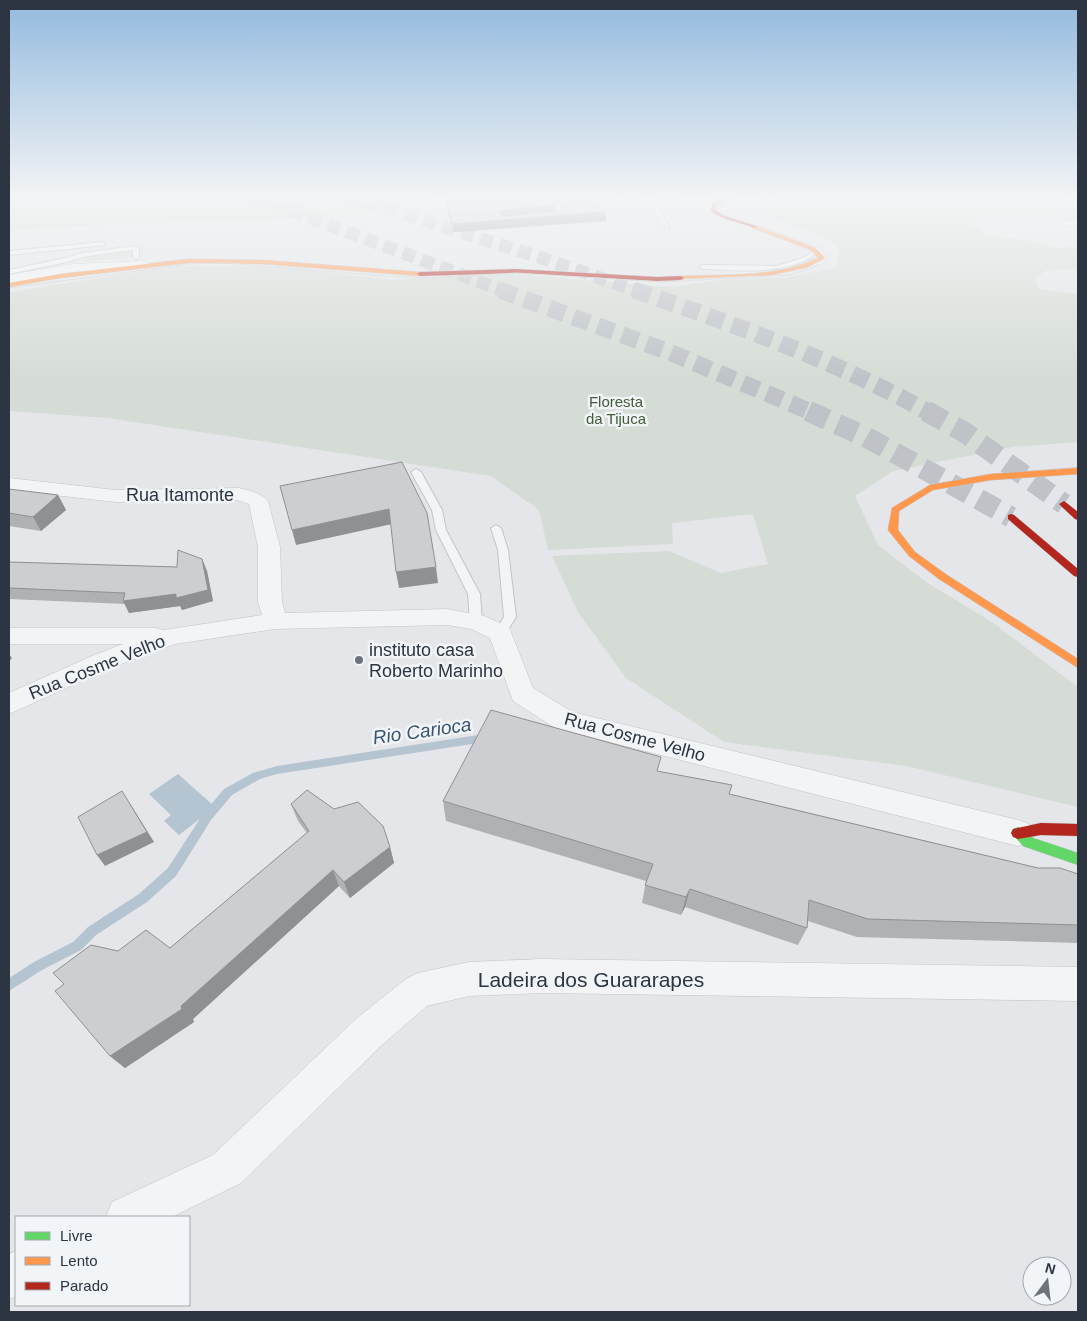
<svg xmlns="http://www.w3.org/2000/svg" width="1087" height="1321" font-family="Arial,sans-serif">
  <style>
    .green { fill: #d5dcd5 }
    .water { fill: #b5c4d1 }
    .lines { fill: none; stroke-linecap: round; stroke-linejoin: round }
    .stream { fill: #b5c4d1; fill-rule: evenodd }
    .highway-tunnel-far2 { stroke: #bfc3c7; stroke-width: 13; stroke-dasharray: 13 7; stroke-linecap: butt }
    .highway-tunnel-far1 { stroke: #bfc3c7; stroke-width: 17; stroke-dasharray: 17 9; stroke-linecap: butt }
    .highway-tunnel { stroke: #bfc3c7; stroke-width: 21; stroke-dasharray: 21 11; stroke-linecap: butt }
    .lane-casing { stroke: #c2c4c7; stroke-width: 2 }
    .street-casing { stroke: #c2c4c7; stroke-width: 1 }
    .fast-casing { stroke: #c2c4c7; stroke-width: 1 }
    .slow-casing { stroke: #c2c4c7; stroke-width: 1 }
    .jam-casing { stroke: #c2c4c7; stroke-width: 1 }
    .lane { fill: #f3f4f5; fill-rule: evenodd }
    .street { fill: #f3f4f5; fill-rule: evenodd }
    .fast { fill: #63d668; fill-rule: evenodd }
    .slow { fill: #ff974d; fill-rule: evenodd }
    .jam { fill: #b3261e; fill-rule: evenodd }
    .tram { stroke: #ccced0; stroke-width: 1 }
    .wall { fill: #afb1b4 }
    .shaded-wall { fill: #8f9092 }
    .building { fill: #ccced1; stroke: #8f9092 }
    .poi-dot { fill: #6c737c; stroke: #f2f5f7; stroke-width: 2 }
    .labels { text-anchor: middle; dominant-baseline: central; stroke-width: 5; stroke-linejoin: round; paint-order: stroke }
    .far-park-label { font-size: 15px; fill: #425c3a; stroke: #f2f5f7 }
    .street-label { font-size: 18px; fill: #2c3541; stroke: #f2f5f7 }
    .poi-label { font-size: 18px; fill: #2c3541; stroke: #f2f5f7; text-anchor: start }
    .water-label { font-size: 19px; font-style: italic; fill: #395572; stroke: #f2f5f7 }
    .near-street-label { font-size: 21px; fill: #2c3541; stroke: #f2f5f7 }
  </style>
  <rect width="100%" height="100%" fill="#e4e6e9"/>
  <path class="green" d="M9 196H426L429 209 292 219 140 222 9 231Z
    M783 196H1067L1063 199 1070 209 1039 216H986L967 220 986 235 1041 243 1060 249 1063 246 1078 248V268L1048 270 1034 277 1039 289 1078 294V442L1012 447 893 471 855 496 878 545 926 582 992 622 1078 687V807L906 766 724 742 626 678 578 612 552 556 669 551 721 573 768 564 753 514 672 523 673 544 548 550 539 510 491 476 108 418 9 411V292L174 266H274L394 280 500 273 673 287 717 280 788 277 831 269 837 266 839 248 829 239 770 217V203Z
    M131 251 132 257 83 262 85 255Z"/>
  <path class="water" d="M178 774 215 807 179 835 164 821 171 815 149 794Z"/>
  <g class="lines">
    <path class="stream" d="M485 734 488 735 490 738 488 741 485 742 277 774 260 779 232 795 211 820 176 876 147 902 96 935 81 950 42 970 9 991V978L34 962 73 942 88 927 139 894 168 868 203 814 224 789 253 773 277 766Z"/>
    <path class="highway-tunnel-far2" d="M253 196 504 291
      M347 196 542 258 638 291"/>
    <path class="highway-tunnel-far1" d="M500 290 669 352 811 412
      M634 290C736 325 834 360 928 412"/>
    <path class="highway-tunnel" d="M808 411 866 437 1011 517
      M926 411 964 432 1064 504"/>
    <defs>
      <path id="lane" d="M602 196H616L607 199Z
        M629 196H634L639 202 655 207 669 196H674L659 209 670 228H666L654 210 635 204Z
        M566 199 571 200 563 206 559 218 545 219V217L555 216 558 204Z
        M103 242 105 245 9 255V251Z
        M136 246 139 248V257L136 259 133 257V250L82 257 72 261 9 274V270L70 257 81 253Z
        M816 250 818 253C783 277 742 270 702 269L699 267 702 265 777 266 802 258Z
        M416 469 421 472 442 510 446 530 480 594 482 622 480 625H472L470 622 468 594 436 530 432 510 411 472Z
        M496 525 501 528 508 550 516 617 504 636 500 637 494 633 504 617 498 550 491 528Z"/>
      <path id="street" d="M1078 220V226H1067L1061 223 1067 220Z
        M143 261 148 262 149 265 148 268 73 272 9 283V275L73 264Z
        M9 478 116 490 239 488C248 490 262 493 268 501L280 547 282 602 285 613 447 609 484 616 509 627 533 688 572 712 1018 820 1029 824 1033 833 1029 842 1018 846 555 728 513 701 490 638 471 629 447 625 275 629 175 644 110 668 9 714V693L92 656 123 644H9V628H156L164 630 262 615 258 602V547L249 504 237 500 116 502 9 490Z
        M541 959 1078 967V1001L541 993 469 996 427 1006 383 1044 241 1183 172 1217H106L112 1202 213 1155 357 1018 406 979 418 973 469 962Z
        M16 1251V1296L9 1299V1254Z"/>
      <path id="fast" d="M1018 827 1033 838 1078 853V865L1023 846 1011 833 1013 829Z"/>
      <path id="slow" d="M754 225 815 248 825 258 808 267 772 275 679 279V277L681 276C728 274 775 278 818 258L811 250 752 228Z
        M188 259 263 260 420 272 423 274 420 276 263 264 188 263 60 278 9 287V283L60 274Z
        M1078 468V474L991 480 933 490 899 511 898 530 915 552 947 575 1078 659V668L939 579 909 556 888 530 892 508 930 485 991 474Z"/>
      <path id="jam" d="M729 196H734L716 205V210L723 215 756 226V228L719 217 711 211 712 203Z
        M515 269 657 277 681 276 684 278 681 280 657 281 515 273 420 276 417 274 420 272Z
        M1064 501 1078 512V520L1075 519 1061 506 1059 504Z
        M1011 514 1014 515 1078 569V577L1074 576 1008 519V515Z
        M1041 823 1078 824V836L1041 835 1018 839 1013 837 1011 833 1013 829Z"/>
    </defs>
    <use href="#lane" class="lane-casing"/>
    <use href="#street" class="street-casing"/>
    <use href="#fast" class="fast-casing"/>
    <use href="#slow" class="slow-casing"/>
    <use href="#jam" class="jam-casing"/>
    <use href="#lane" class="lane"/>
    <use href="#street" class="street"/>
    <use href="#fast" class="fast"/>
    <use href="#slow" class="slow"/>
    <use href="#jam" class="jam"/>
    <path class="tram" d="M723 196 707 203 705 210 726 220
      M773 269 787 268 815 258 809 250 799 246
      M9 288 189 264 226 263 387 276 433 278 516 273 662 282 790 275 823 264 828 258 820 248 720 211V206L735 197 744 196"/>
  </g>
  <path class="wall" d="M474 196H565L556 204 554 212H606V221L453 232 447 210 446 201Z
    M9 489 58 495 66 510 41 531 9 526Z
    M202 559 207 571 213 601 182 610 180 606 129 613 125 604 9 599V562L177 567Z
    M658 771 730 794 1038 868 1078 874V943L857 937 808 921 807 928 798 945 685 907 681 915 642 903 646 881 446 821 443 801Z
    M291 804 334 809 390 847 394 863 350 898 339 886 193 1019 194 1022 125 1068 110 1056 118 951 170 948 307 833 298 821Z"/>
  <path class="shaded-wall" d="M556 196H565L556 204 553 213 606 212V221L453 232V224Z
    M58 495 66 510 41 531 33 517Z
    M389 509 392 524 296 545 292 530Z
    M202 559 207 571 213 601 182 610 180 606 129 613 123 601Z
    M436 567 438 583 399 588 396 572Z
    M9 654 12 658 9 662Z
    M129 802 154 842 105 866 97 855Z
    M390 847 394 863 350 898 344 882Z
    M333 870 339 886 193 1019 194 1022 125 1068 110 1056 181 1006Z
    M690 889 685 907 681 915 686 897Z"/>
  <path class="building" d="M474 196H556L554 205 500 211 499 213 504 216 559 211 565 199 570 196H589L606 212 453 224 446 201Z
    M402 462 427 513 436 567 396 572 389 509 292 530 280 486Z
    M9 489 58 495 33 517 9 513Z
    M178 550 202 559 208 590 176 598V594L123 601 125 593 9 588V562L177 567Z
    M491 710 661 757 657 771 732 785 729 794 1038 868H1060L1078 874V925L868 919 809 900 807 928 690 889 686 897 645 885 653 864 443 801Z
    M307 790 334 809 358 802 383 826 390 847 344 882 333 870 181 1006 182 1009 110 1056 55 991 64 984 53 973 91 945 118 951 146 930 170 948 309 831 291 804Z
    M122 791 147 832 97 855 78 817Z"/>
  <linearGradient id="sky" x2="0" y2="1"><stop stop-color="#93badf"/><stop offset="0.52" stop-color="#f3f4f5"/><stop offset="1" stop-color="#f3f4f5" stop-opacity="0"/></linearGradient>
  <rect width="1087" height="380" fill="url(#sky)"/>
  <circle class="poi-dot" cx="359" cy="660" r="5"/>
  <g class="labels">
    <g class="far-park-label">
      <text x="616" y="401">Floresta<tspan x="616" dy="17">da Tijuca</tspan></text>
    </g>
    <g class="street-label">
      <text x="180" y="495">Rua Itamonte</text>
      <text transform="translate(97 667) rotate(-22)">Rua Cosme Velho</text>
      <text transform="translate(635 737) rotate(15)">Rua Cosme Velho</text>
    </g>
    <g class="poi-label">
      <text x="369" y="650">instituto casa<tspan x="369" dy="21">Roberto Marinho</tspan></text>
    </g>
    <g class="water-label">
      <text transform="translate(422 731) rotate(-8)">Rio Carioca</text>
    </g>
    <g class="near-street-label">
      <text x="591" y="979">Ladeira dos Guararapes</text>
    </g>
  </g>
  <rect width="1087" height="1321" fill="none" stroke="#2c3541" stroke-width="20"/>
  <rect x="15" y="1216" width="175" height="90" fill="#f2f5f7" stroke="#a3a8ae"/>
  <rect x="25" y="1232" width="25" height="8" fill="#63d668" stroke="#a3a8ae"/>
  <text x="60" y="1241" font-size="15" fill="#2c3541">Livre</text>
  <rect x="25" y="1257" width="25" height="8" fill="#ff974d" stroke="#a3a8ae"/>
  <text x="60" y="1266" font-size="15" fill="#2c3541">Lento</text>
  <rect x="25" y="1282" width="25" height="8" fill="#b3261e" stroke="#a3a8ae"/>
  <text x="60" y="1291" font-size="15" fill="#2c3541">Parado</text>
  <g transform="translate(1047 1281) rotate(15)"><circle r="24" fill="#f2f5f7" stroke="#a3a8ae"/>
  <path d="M0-4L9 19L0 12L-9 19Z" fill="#6c737c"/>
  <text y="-8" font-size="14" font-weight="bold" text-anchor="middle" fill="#2c3541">N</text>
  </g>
</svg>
